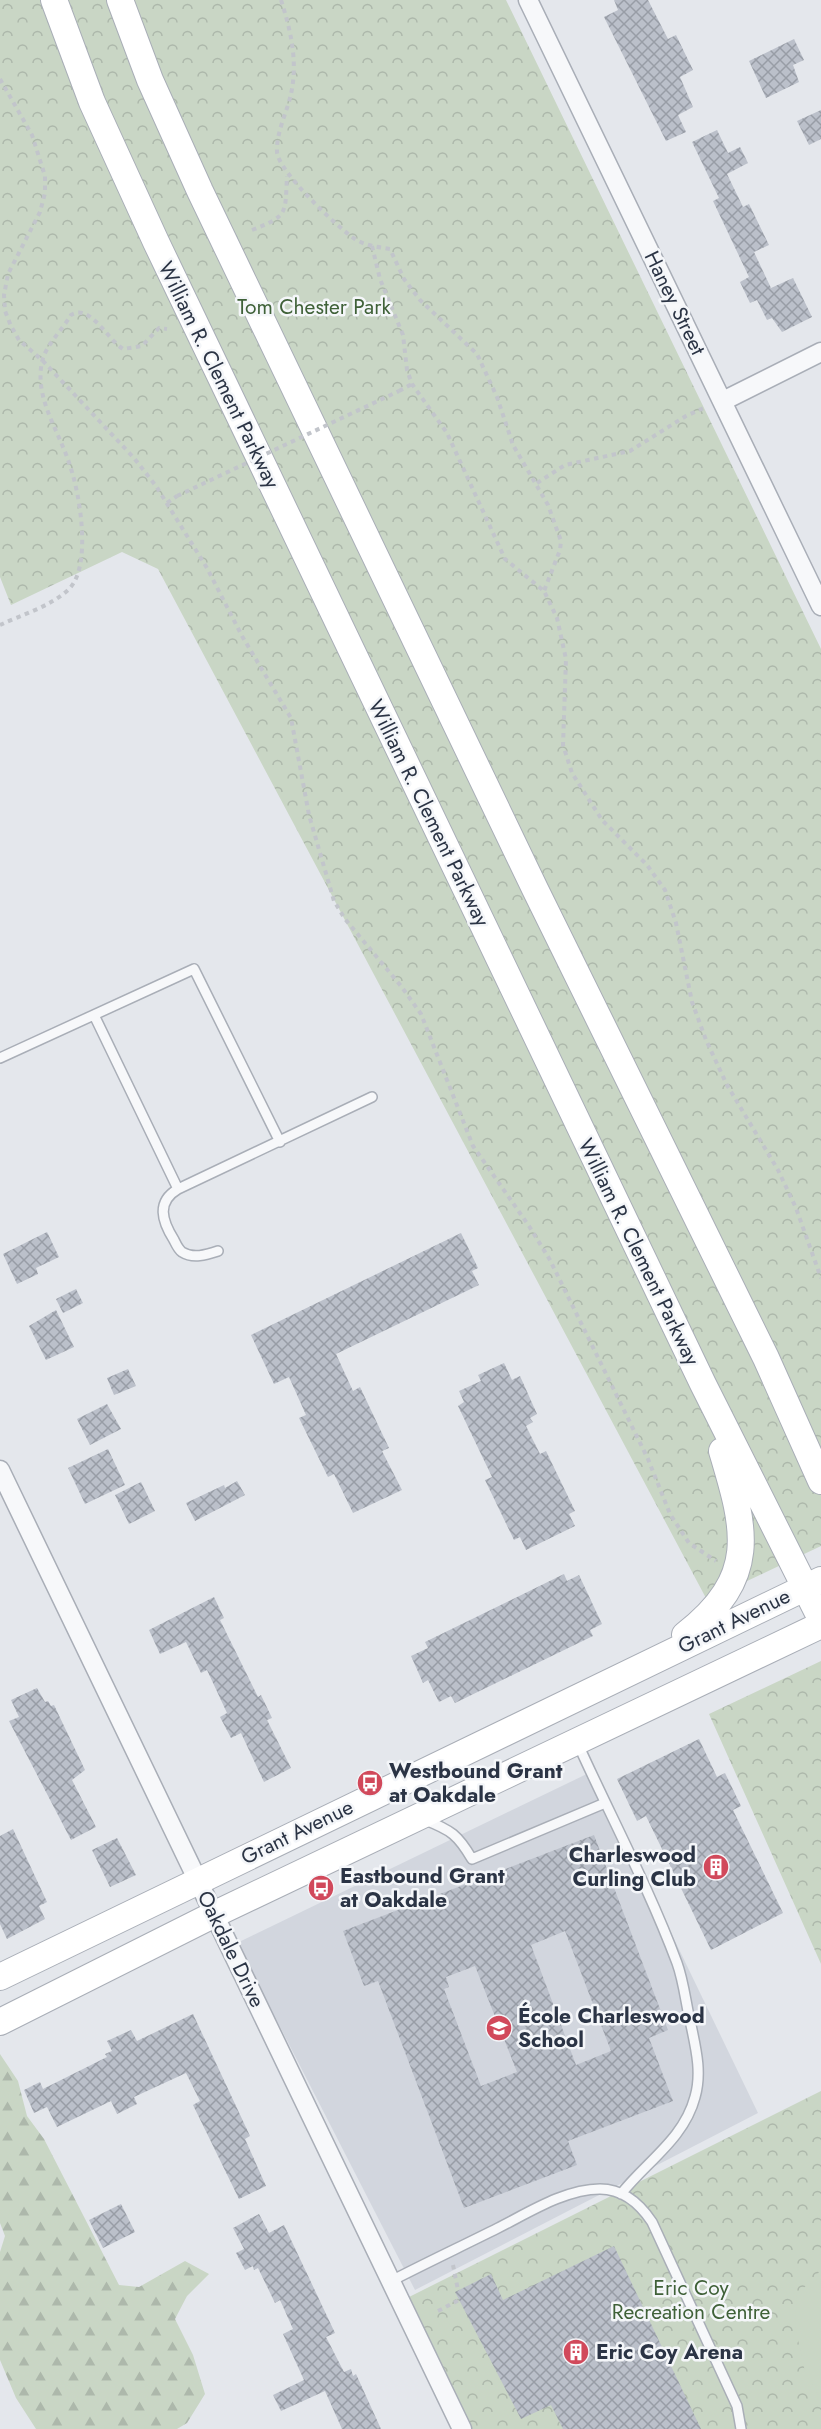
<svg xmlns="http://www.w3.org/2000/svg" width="821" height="2429" font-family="Jost,sans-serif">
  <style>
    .built { fill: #d2d6de }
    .forest { fill: url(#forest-firs) }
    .park { fill: url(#park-crowns) }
    .pitch { fill: #c9d6c5 }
    .building { fill: url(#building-cross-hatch); fill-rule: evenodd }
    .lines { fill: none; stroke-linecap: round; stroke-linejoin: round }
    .service-casing { stroke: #a9aeb7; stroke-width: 12 }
    .minor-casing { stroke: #a9aeb7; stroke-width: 21 }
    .secondary-casing { stroke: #a9aeb7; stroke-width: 28 }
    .path { stroke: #c2c5cb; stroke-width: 4; stroke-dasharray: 4.5 4.5; stroke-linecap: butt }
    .service { stroke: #f7f8fa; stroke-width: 9 }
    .minor { stroke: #f7f8fa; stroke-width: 18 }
    .secondary { stroke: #fff; stroke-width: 26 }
    .path-bridge { stroke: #c2c5cb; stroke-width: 4; stroke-dasharray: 4.5 4.5; stroke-linecap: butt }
    .labels { text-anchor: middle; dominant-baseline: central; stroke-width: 5; stroke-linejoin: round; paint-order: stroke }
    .street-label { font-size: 21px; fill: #2b3445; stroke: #f4f6f9 }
    .park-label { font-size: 21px; fill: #3f6138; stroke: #f4f6f9 }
    .poi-label { font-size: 21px; font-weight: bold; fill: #2b3445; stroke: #f4f6f9; text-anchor: start }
  </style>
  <defs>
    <pattern id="forest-firs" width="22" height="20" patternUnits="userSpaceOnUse" patternTransform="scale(1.5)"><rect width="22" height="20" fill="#c9d6c5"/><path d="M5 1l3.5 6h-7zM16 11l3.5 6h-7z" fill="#adb8ab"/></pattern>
    <pattern id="park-crowns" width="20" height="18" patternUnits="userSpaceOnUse" patternTransform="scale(1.5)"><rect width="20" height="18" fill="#c9d6c5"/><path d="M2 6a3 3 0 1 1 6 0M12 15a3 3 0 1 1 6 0" fill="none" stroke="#adb8ab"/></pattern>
    <pattern id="building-cross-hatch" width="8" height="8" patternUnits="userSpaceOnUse" patternTransform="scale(1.5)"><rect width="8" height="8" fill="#bbc0ca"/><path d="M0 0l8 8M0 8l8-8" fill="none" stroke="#989da6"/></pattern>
  </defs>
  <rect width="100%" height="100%" fill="#e4e7ec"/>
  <path class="built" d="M593 1771 758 2113 415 2290 237 1943Z"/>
  <path class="forest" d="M0 2054 18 2081 27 2116 44 2139 119 2285 139 2287 185 2261 209 2274 187 2296 175 2319 193 2355 205 2394 187 2423 177 2429H36L16 2398 0 2360V2252L5 2236 0 2223Z"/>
  <path class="park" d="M0 0H506L821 649V1546L707 1600 158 569 122 552 11 605 0 577Z
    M821 1661V1964L709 1714Z
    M821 2091V2429H472L409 2297Z"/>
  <path class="pitch" d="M821 2270V2401L805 2372 795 2326 797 2295Z"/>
  <path class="building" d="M614 0H648L668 39 676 35 693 70 680 77 693 107 678 115 686 132 666 141 604 17 618 10Z
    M794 39 804 60 793 65 799 82 766 98 749 61Z
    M821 110V139L809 145 797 121Z
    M717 130 728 153 740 147 748 163 727 174 743 207 749 204 769 245 754 252 771 288 793 278 812 317 782 332 772 318 767 320 757 300 750 303 740 282 749 277 713 201 719 198 692 142Z
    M47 1232 59 1257 36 1268 38 1274 17 1284 3 1254Z
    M461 1233 478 1268 472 1271 479 1285 336 1354 353 1391 360 1387 389 1448 382 1451 402 1490 353 1513 334 1474 328 1477 299 1418 306 1415 289 1377 274 1384 251 1335Z
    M76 1289 83 1303 63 1313 56 1299Z
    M56 1310 74 1347 46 1360 29 1326Z
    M504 1363 512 1380 520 1376 537 1414 530 1418 533 1422 526 1426 540 1454 546 1451 575 1511 569 1514 575 1526 526 1550 520 1537 514 1540 485 1480 492 1477 458 1406 464 1402 459 1391 481 1381 478 1375Z
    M128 1369 136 1386 114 1395 107 1378Z
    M107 1404 121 1429 90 1445 77 1419Z
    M108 1449 125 1485 85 1504 68 1468Z
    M237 1481 245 1495 195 1521 186 1503 224 1485 225 1488Z
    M141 1482 155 1511 129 1524 115 1495Z
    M564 1574 567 1581 579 1575 602 1624 590 1630 593 1636 455 1703 451 1696 439 1702 428 1680 423 1683 411 1656 428 1648 425 1642Z
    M214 1597 224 1618 220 1620 258 1697 261 1695 272 1718 267 1720 291 1768 264 1782 241 1733 231 1738 220 1717 227 1713 207 1670 201 1673 186 1642 160 1654 149 1630Z
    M37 1688 45 1702 48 1701 51 1706 54 1705 85 1770 72 1780 96 1827 71 1840 9 1721 19 1717 11 1700Z
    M699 1739 717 1777 725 1773 741 1806 733 1810 783 1913 711 1950 646 1816 637 1821 617 1779Z
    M13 1829 47 1902 39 1906 45 1919 7 1939 0 1924V1836Z
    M594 1835 668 2030 649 2038 673 2101 568 2141 577 2165 464 2208 378 1981 364 1986 343 1931ZM565 1931 611 2051 576 2065 531 1945ZM475 1966 517 2072 481 2086 444 1989 449 1987 446 1977Z
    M117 1838 136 1875 110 1887 92 1850Z
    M193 2014 250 2136 245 2139 266 2186 239 2199 193 2105 200 2101 186 2073 134 2097 137 2104 117 2114 111 2101 57 2127 47 2107 34 2113 24 2090 40 2082 43 2089 107 2057 105 2054 112 2051 107 2041 131 2030 137 2041Z
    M121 2204 135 2232 103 2248 89 2220Z
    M259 2214 269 2233 284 2225 335 2333 326 2337 344 2372 351 2369 353 2376 356 2374 381 2429H342L325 2391 281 2411 273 2395 304 2380 283 2334 293 2329 280 2300 275 2303 258 2268 254 2270 253 2266 245 2270 236 2253 244 2249 233 2228Z
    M614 2246 701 2429H563L551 2405 521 2419 455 2292 491 2274 503 2300Z"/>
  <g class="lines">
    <defs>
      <path id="service" d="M94 1015 178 1189 372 1097
        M0 1058 194 969 280 1142
        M178 1189C156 1202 162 1221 174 1240 176 1244 178 1249 182 1252 193 1259 206 1255 218 1251
        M577 1742C610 1815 649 1888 677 1963 684 1982 686 2005 691 2025 696 2049 702 2073 695 2097 684 2139 646 2162 621 2194
        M425 1820C451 1830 458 1835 472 1859L605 1803
        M391 2281C426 2263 462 2246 498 2228 528 2213 565 2189 600 2189 623 2189 640 2204 652 2222L737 2406 741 2429"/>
      <path id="minor" d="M528 0 821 606
        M723 401 821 352
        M0 1470 462 2429"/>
      <path id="secondary" d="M54 0 92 102 156 242 703 1384 821 1619
        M120 0 150 80 200 191 535 889 766 1358 821 1481
        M685 1635C759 1577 746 1531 722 1451
        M0 1977 821 1580
        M0 2022 215 1914 821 1625"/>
    </defs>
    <use href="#service" class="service-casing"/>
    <use href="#minor" class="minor-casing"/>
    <use href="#secondary" class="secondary-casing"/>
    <path class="path" d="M281 0C291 31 298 62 291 94 287 112 276 133 277 152 278 171 338 228 355 239 366 246 378 247 390 249L404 279 420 300 477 354 497 397 513 445 548 505 561 541 560 550 544 591
      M0 79 32 135 45 176V193L40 212 8 274 4 295 5 311 11 326 19 340 42 360 134 458 156 486 207 568 242 636 291 718 309 815 334 901 345 919 401 986 421 1014 473 1146 529 1226 550 1260 648 1459 670 1514 689 1543 716 1561
      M252 230C289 216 285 213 287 176
      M372 246 380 279 403 335 407 370 412 384 447 433 505 559 544 591 557 618 566 659 563 745 572 773 602 820 647 865 665 890 676 923 692 1002 706 1040 727 1085 778 1170 796 1208 821 1278
      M399 391 412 384
      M537 483 565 465 630 451 686 416 706 407
      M167 503 177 496
      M0 625C21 615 52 606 69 589 92 566 80 494 70 466 60 432 34 399 42 362 45 346 63 329 71 315 90 303 107 339 123 349L142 346 159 328 167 329
      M453 2265 458 2290
      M438 2311 459 2300"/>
    <use href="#service" class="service"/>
    <use href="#minor" class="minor"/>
    <use href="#secondary" class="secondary"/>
    <path class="path-bridge" d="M177 496 399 391"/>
  </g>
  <defs>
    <symbol id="bus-disc" viewBox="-11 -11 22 22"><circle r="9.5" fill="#d1495b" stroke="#f4f6f9"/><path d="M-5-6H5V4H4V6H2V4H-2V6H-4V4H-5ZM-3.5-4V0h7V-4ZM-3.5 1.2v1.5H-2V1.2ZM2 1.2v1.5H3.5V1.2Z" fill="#fff"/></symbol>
    <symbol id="building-disc" viewBox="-11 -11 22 22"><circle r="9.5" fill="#d1495b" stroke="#f4f6f9"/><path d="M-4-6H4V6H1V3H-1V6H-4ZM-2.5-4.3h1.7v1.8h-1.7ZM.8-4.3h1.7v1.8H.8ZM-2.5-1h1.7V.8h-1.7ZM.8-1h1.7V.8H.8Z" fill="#fff"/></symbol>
    <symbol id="school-disc" viewBox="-11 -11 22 22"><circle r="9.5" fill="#d1495b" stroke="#f4f6f9"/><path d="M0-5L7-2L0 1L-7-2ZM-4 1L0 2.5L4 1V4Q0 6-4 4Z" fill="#fff"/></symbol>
  </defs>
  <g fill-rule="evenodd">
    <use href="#bus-disc" x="355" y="1768" width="30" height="30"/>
    <use href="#building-disc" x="701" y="1852" width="30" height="30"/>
    <use href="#bus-disc" x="306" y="1873" width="30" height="30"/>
    <use href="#school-disc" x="484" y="2013" width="30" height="30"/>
    <use href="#building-disc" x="561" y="2337" width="30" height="30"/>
  </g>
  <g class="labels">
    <g class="street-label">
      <text transform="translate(675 303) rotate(64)">Haney Street</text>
      <text transform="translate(219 375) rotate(64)">William R. Clement Parkway</text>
      <text transform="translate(429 813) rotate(64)">William R. Clement Parkway</text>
      <text transform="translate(639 1252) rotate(64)">William R. Clement Parkway</text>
      <text transform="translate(734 1621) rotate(-26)">Grant Avenue</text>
      <text transform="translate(297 1832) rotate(-26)">Grant Avenue</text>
      <text transform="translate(231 1949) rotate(64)">Oakdale Drive</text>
    </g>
    <g class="park-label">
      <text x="314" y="307">Tom Chester Park</text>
      <text x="691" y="2288">Eric Coy<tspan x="691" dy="24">Recreation Centre</tspan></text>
    </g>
    <g class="poi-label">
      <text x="389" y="1771">Westbound Grant<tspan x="389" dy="24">at Oakdale</tspan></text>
      <text x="696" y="1855" text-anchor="end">Charleswood<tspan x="696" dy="24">Curling Club</tspan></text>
      <text x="340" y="1876">Eastbound Grant<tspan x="340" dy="24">at Oakdale</tspan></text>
      <text x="518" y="2016">École Charleswood<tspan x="518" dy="24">School</tspan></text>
      <text x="596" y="2352">Eric Coy Arena</text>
    </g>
  </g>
</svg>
